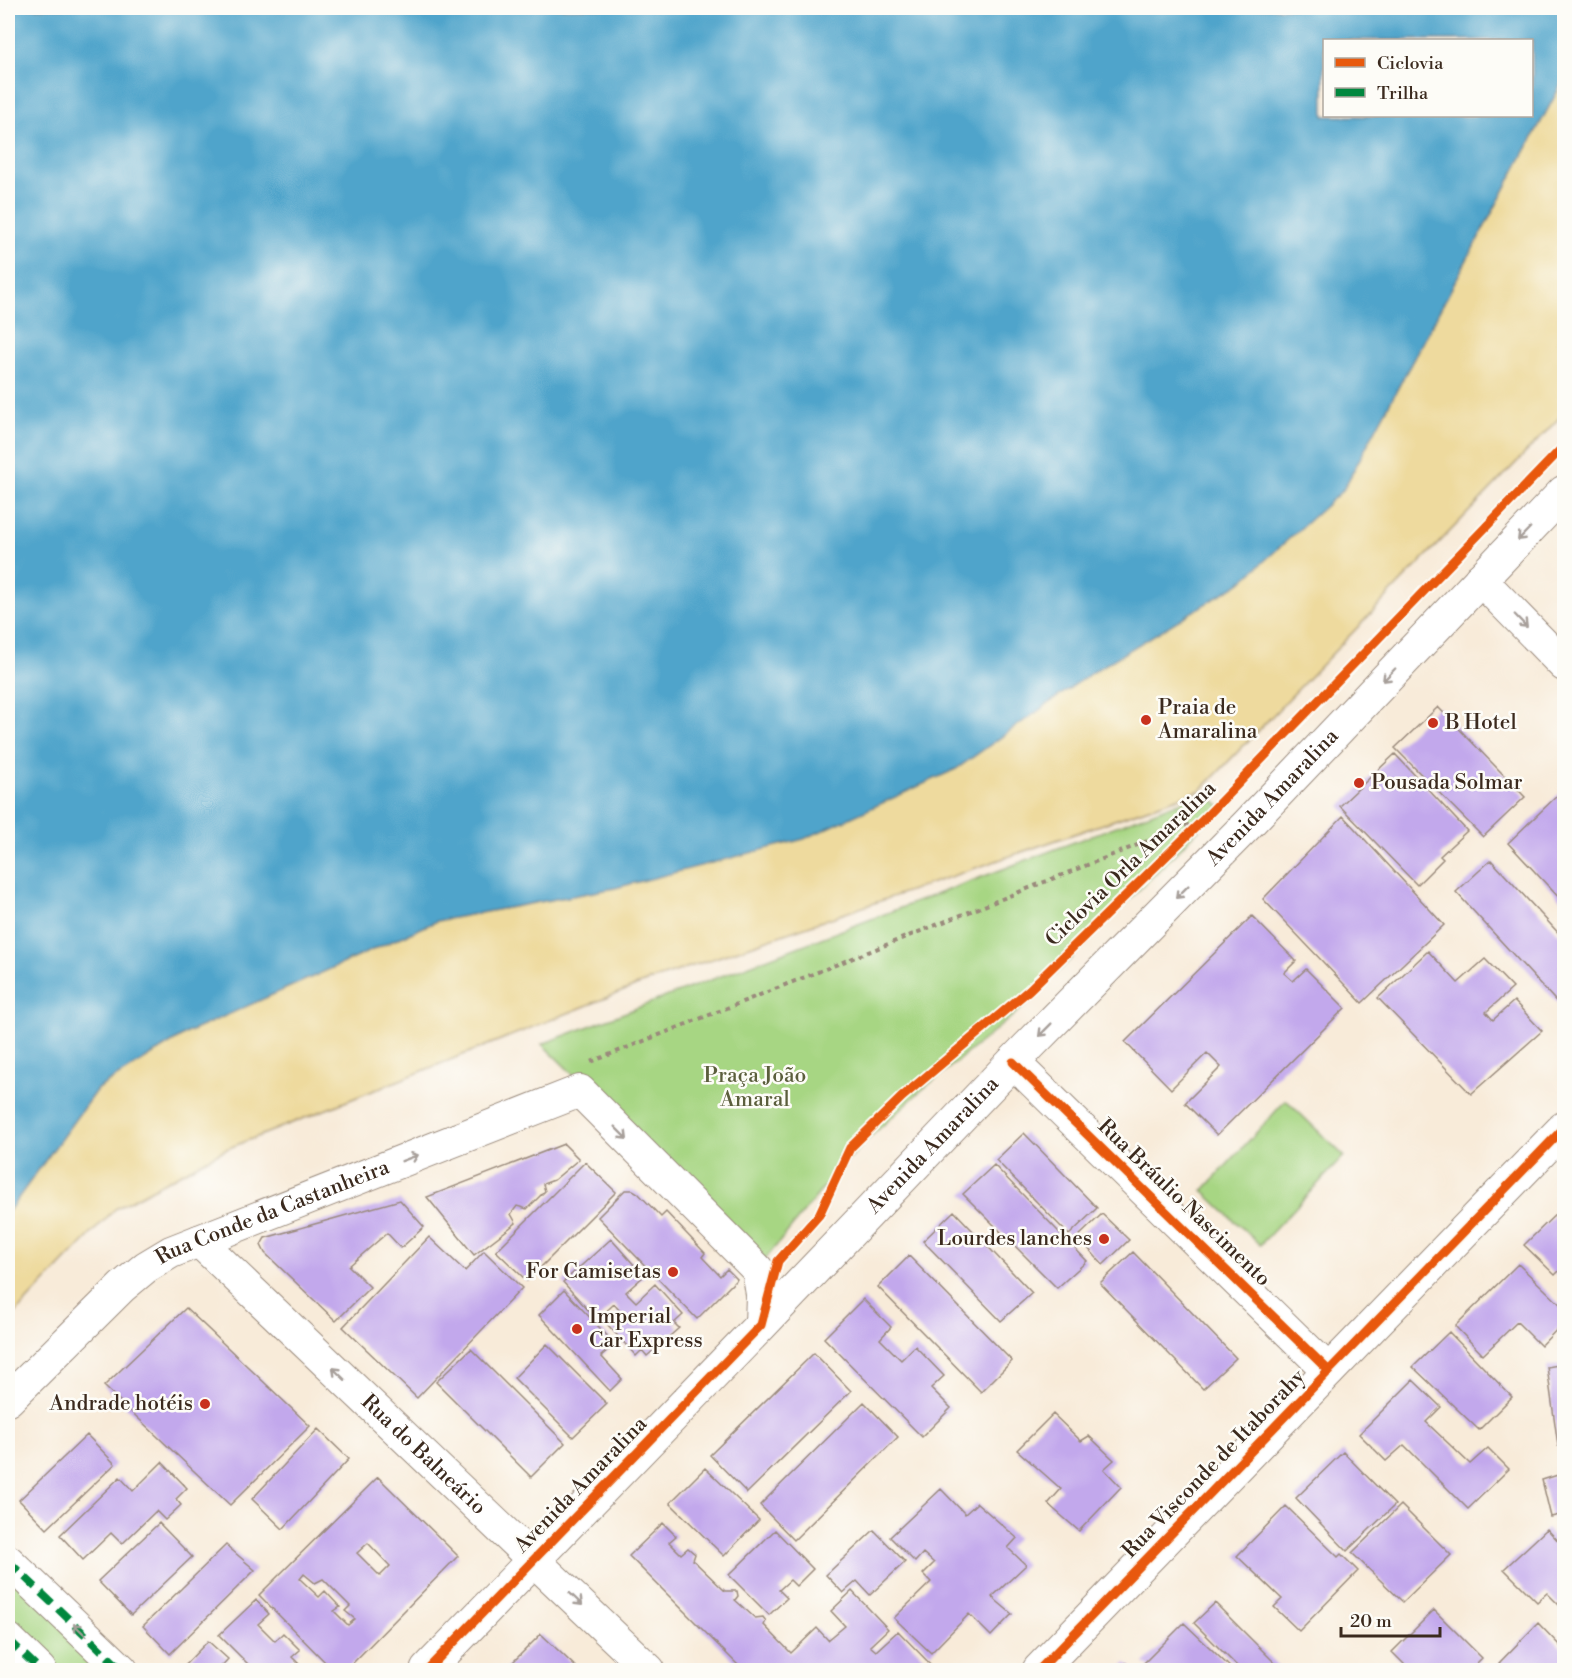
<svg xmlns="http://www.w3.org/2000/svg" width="1572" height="1678" font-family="'Libre Bodoni',serif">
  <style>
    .green { fill: #a7d683; stroke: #718050; stroke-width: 1.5 }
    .sand { fill: #eeda9e; stroke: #94825e; stroke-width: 1.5 }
    .water { fill: #4fa4cb; stroke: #456774; stroke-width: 1.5; fill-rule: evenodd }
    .building { fill: #c2a8ec; fill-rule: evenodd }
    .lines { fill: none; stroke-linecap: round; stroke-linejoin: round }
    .minor-casing { stroke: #9a8a7c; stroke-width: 34 }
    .tertiary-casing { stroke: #9a8a7c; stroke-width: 35 }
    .primary-casing { stroke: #9a8a7c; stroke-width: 35 }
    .path { stroke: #9a8a7c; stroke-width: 4; stroke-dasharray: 4.5 4.5; stroke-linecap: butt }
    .minor { stroke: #fff; stroke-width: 32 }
    .tertiary { stroke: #fff; stroke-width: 33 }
    .primary { stroke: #fff; stroke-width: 33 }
    .quiet { stroke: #00873e; stroke-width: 8; stroke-dasharray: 15 8; stroke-linecap: butt }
    .cycleway-casing { stroke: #fdfcf7; stroke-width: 13 }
    .cycleway { stroke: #e8590c; stroke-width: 9 }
    .oneway { stroke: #a79f9a }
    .poi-dot { fill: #c8321e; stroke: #fdfcf7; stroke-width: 2 }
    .labels { text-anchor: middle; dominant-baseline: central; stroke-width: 5; stroke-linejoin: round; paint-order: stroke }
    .poi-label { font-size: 21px; fill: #3b2a1e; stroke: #fdfcf7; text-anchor: start }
    .street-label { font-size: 21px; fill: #3b2a1e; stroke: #fdfcf7 }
    .park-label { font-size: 21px; fill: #5b5e3c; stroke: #fdfcf7 }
  </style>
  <rect width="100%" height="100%" fill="#fdfcf7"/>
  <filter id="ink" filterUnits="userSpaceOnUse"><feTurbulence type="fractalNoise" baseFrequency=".0167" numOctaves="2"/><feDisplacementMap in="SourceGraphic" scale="12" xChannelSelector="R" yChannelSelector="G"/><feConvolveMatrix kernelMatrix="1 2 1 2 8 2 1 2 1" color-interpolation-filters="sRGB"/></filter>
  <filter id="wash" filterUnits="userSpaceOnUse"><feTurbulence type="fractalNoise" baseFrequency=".008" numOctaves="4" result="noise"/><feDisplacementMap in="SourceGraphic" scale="24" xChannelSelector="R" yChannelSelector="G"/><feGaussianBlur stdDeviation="1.35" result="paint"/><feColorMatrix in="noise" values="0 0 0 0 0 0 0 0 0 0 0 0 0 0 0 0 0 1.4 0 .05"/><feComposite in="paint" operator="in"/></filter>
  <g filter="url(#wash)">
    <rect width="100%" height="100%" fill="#f8ebd9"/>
    <path class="green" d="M1206 792 1221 807 1020 1010 917 1094 869 1138 833 1176 764 1261 542 1044Z
      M1286 1100 1344 1156 1260 1245 1203 1191Z
      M8 1570 107 1670H50L8 1629Z"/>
    <path class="sand" d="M1564 79V413L1201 790 646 982 224 1150 115 1209 8 1321V1212L97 1089 187 1033 437 921 615 888 956 769 1343 490Z"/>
    <path class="water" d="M8 8H1564V79L1343 490 1240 583 1093 672 956 769 804 839 615 888 437 921 187 1033 97 1089 8 1212ZM1324 40H1532V116H1324Z"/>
    <g id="blocks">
      <path class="building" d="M1438 707 1525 797 1483 837 1395 748Z
        M1395 754 1467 831 1440 856 1443 859 1417 885 1340 806Z
        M1560 793 1564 798V903L1508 843Z
        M1343 816 1444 925 1362 1003 1263 899Z
        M1491 860 1564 939V1010L1456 892Z
        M1252 916 1296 961 1284 973 1293 981 1306 969 1345 1008 1217 1135 1185 1103 1221 1067 1207 1053 1171 1089 1125 1042Z
        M1428 951 1458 983 1485 959 1513 988 1486 1012 1493 1020 1514 1001 1542 1031 1471 1094 1378 998Z
        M1024 1133 1097 1208 1069 1235 996 1160Z
        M564 1144 579 1159 554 1180 543 1184 545 1191 527 1209 517 1206 511 1214 516 1223 474 1255 427 1197Z
        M585 1162 616 1192 527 1281 496 1251Z
        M994 1165 1087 1261 1057 1288 963 1194Z
        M625 1190H633L638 1193 661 1217 666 1212 705 1253 702 1257 720 1276 727 1269 737 1279 697 1319 598 1217Z
        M400 1200 424 1227 401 1248 387 1233 349 1266 370 1287 336 1321 265 1253 261 1245 265 1238Z
        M1564 1206V1266L1555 1275 1524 1245Z
        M954 1211 1032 1293 1001 1321 923 1241Z
        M1102 1214 1129 1240 1103 1265 1078 1237Z
        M429 1237 465 1271 484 1251 522 1288 417 1398 343 1327Z
        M611 1239 644 1276 626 1292 636 1302 655 1284 683 1315 674 1323 679 1328 647 1356 642 1350 636 1356 607 1324 620 1311 614 1304 597 1320 563 1282Z
        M1133 1252 1236 1358 1203 1389 1100 1283Z
        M909 1256 1012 1361 981 1392 878 1287Z
        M1518 1264 1564 1308V1322L1541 1346 1517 1322 1483 1355 1455 1326Z
        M564 1290 615 1344 601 1356 622 1379 610 1391 539 1315Z
        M863 1299 891 1327 880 1339 901 1360 915 1346 944 1376 931 1388 951 1408 922 1437 824 1338Z
        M186 1308 310 1426 230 1505 104 1386Z
        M1449 1332 1512 1397 1479 1430 1413 1367Z
        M547 1344 607 1404 573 1437 514 1378Z
        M471 1349 565 1443 531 1477 436 1382Z
        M814 1353 851 1391 747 1493 710 1455Z
        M1564 1364V1445L1558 1446 1547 1367Z
        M1413 1380 1441 1407 1426 1422 1470 1464 1488 1448 1509 1469 1468 1509 1404 1445 1386 1461 1359 1434Z
        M864 1402 898 1437 794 1540 760 1505Z
        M1053 1414 1081 1441 1089 1436 1114 1460 1104 1469 1121 1487 1079 1531 1048 1504 1061 1489 1017 1450Z
        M318 1429 349 1459 283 1529 252 1499Z
        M87 1435 115 1464 47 1529 19 1500Z
        M1343 1452 1395 1505 1347 1551 1296 1498Z
        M162 1462 187 1488 176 1499 181 1505 165 1520 156 1511 122 1544 111 1533 83 1560 60 1535 120 1477 133 1491Z
        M705 1468 759 1520 724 1556 670 1503Z
        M1564 1473V1514L1551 1517 1542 1480Z
        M378 1477 458 1556 346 1670H333L259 1595ZM368 1543 390 1566 380 1576 357 1553ZM304 1574 315 1583 323 1579 350 1606 345 1611 355 1619 348 1625 334 1611 340 1607 325 1591 319 1597 300 1579Z
        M941 1489 965 1514 977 1503 1017 1538 1008 1548 1026 1565 992 1597 1012 1614 991 1636 969 1614 931 1653 894 1618 931 1582 923 1574 934 1563 923 1553 915 1562 890 1537Z
        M1401 1505 1451 1555 1403 1602 1352 1553Z
        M1286 1506 1338 1557 1341 1554 1358 1571 1299 1631 1274 1607 1282 1599 1237 1556Z
        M159 1523 192 1557 131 1615 98 1581Z
        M663 1523 676 1536 669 1542 681 1554 688 1548 695 1554 693 1560 725 1591H737L738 1596 735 1600 755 1618 763 1617 766 1621 764 1625 791 1653 817 1628 828 1640 845 1626 831 1611 852 1591 888 1629 870 1646 876 1651 898 1631 936 1670H743L629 1556Z
        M1547 1529 1564 1547V1610L1547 1593 1537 1602 1504 1569Z
        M775 1530 813 1569 796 1586 790 1580 779 1590 787 1598 769 1615 729 1575Z
        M874 1530 905 1562 870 1595 857 1581 843 1593 826 1575Z
        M226 1545 255 1570 170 1654 143 1626Z
        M256 1600 269 1614 258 1624 275 1641 283 1633 300 1650 292 1657 305 1670H254L219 1635Z
        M1215 1603 1282 1670H1241L1194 1623Z
        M1434 1610 1482 1658 1470 1670H1410L1392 1652Z
        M1184 1623 1233 1670H1152L1144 1663Z
        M1538 1623 1564 1650V1670H1507L1499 1663Z
        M541 1634 579 1670H505Z
        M208 1641 228 1659 219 1669 220 1670H180Z
        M1126 1663 1134 1670H1119Z"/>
    </g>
  </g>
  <g filter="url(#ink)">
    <use href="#blocks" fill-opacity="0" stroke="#9a8a7c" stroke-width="1.5"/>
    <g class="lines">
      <defs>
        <g id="minor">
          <path d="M1480 579 1564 665"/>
          <path d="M1013 1062 1329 1371"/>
          <path id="s1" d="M199 1241 649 1670"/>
          <path id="s2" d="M8 1400 122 1287 146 1267 171 1252 580 1091 758 1270 762 1294 761 1325"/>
          <path d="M8 1561 122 1670"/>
          <path d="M8 1639 40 1670"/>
        </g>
        <path id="tertiary" d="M1039 1670 1564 1128"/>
        <g id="primary">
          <path id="s3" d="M427 1670 761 1325 1013 1062 1247 825 1564 492"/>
        </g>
      </defs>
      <use href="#minor" class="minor-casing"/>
      <use href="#tertiary" class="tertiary-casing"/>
      <use href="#primary" class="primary-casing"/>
      <path class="path" d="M591 1062 1203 819"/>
      <use href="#minor" class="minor"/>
      <use href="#tertiary" class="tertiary"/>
      <use href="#primary" class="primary"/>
      <path class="quiet" d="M8 1561 122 1670
        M8 1639 40 1670"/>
      <defs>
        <path id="cycleway" d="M1013 1062 1329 1371
          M427 1670 761 1325 778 1261 819 1215 850 1148 902 1097 1029 990 1204 819 1564 446
          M1039 1670 1564 1128"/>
      </defs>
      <use href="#cycleway" class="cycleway-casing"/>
      <use href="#cycleway" class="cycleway"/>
    </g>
    <defs><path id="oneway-shaft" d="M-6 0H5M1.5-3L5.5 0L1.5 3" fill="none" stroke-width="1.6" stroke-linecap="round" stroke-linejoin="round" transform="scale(1.5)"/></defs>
    <g class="oneway">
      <use href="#oneway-shaft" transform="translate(1524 534) rotate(134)"/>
      <use href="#oneway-shaft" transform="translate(1521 621) rotate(46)"/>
      <use href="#oneway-shaft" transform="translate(1389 675) rotate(134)"/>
      <use href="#oneway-shaft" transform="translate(1182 892) rotate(135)"/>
      <use href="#oneway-shaft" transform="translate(1045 1030) rotate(135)"/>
      <use href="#oneway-shaft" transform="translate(621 1133) rotate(45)"/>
      <use href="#oneway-shaft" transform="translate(410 1158) rotate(-21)"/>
      <use href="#oneway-shaft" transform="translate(339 1374) rotate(-136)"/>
      <use href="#oneway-shaft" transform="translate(576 1599) rotate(44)"/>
      <use href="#oneway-shaft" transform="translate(80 1630) rotate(-136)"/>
    </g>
  </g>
  <g class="poi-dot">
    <circle cx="1146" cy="720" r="6"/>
    <circle cx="1433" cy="723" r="6"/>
    <circle cx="1359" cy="783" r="6"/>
    <circle cx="1104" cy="1239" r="6"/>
    <circle cx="673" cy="1272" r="6"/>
    <circle cx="577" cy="1329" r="6"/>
    <circle cx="205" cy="1404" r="6"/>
  </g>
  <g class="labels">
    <g class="poi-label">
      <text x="1158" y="708">Praia de<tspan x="1158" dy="24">Amaralina</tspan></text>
      <text x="1445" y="723">B Hotel</text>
      <text x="1371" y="783">Pousada Solmar</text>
      <text x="1092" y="1239" text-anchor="end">Lourdes lanches</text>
      <text x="661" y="1272" text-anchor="end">For Camisetas</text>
      <text x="589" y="1317">Imperial<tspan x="589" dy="24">Car Express</tspan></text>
      <text x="193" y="1404" text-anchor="end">Andrade hotéis</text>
    </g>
    <g class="street-label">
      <text stroke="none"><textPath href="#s3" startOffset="1215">Avenida Amaralina</textPath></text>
      <text transform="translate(1131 864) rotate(-44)">Ciclovia Orla Amaralina</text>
      <text stroke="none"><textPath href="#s3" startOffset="729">Avenida Amaralina</textPath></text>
      <text transform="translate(1184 1203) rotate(44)">Rua Bráulio Nascimento</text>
      <text stroke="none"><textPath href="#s2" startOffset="330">Rua Conde da Castanheira</textPath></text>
      <text stroke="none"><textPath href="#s1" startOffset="310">Rua do Balneário</textPath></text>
      <text transform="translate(1214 1464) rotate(-46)">Rua Visconde de Itaborahy</text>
      <text transform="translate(581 1485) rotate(-46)">Avenida Amaralina</text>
    </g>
    <g class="park-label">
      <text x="755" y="1076">Praça João<tspan x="755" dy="24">Amaral</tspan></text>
    </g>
  </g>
  <rect width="1572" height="1678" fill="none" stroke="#fdfcf7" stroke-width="30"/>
  <rect x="1323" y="39" width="210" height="78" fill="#fdfcf7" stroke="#afa8a0" stroke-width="1.5"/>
  <rect x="1335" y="58" width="30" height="9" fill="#e8590c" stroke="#afa8a0" stroke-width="1.5"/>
  <text x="1377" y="69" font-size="18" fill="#3b2a1e">Ciclovia</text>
  <rect x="1335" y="88" width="30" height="9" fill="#00873e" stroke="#afa8a0" stroke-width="1.5"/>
  <text x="1377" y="99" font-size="18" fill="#3b2a1e">Trilha</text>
  <path d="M1341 1627v9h99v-9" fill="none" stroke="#3b2a1e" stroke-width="3"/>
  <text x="1350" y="1627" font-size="18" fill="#3b2a1e" stroke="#fdfcf7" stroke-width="4.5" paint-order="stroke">20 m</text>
</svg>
